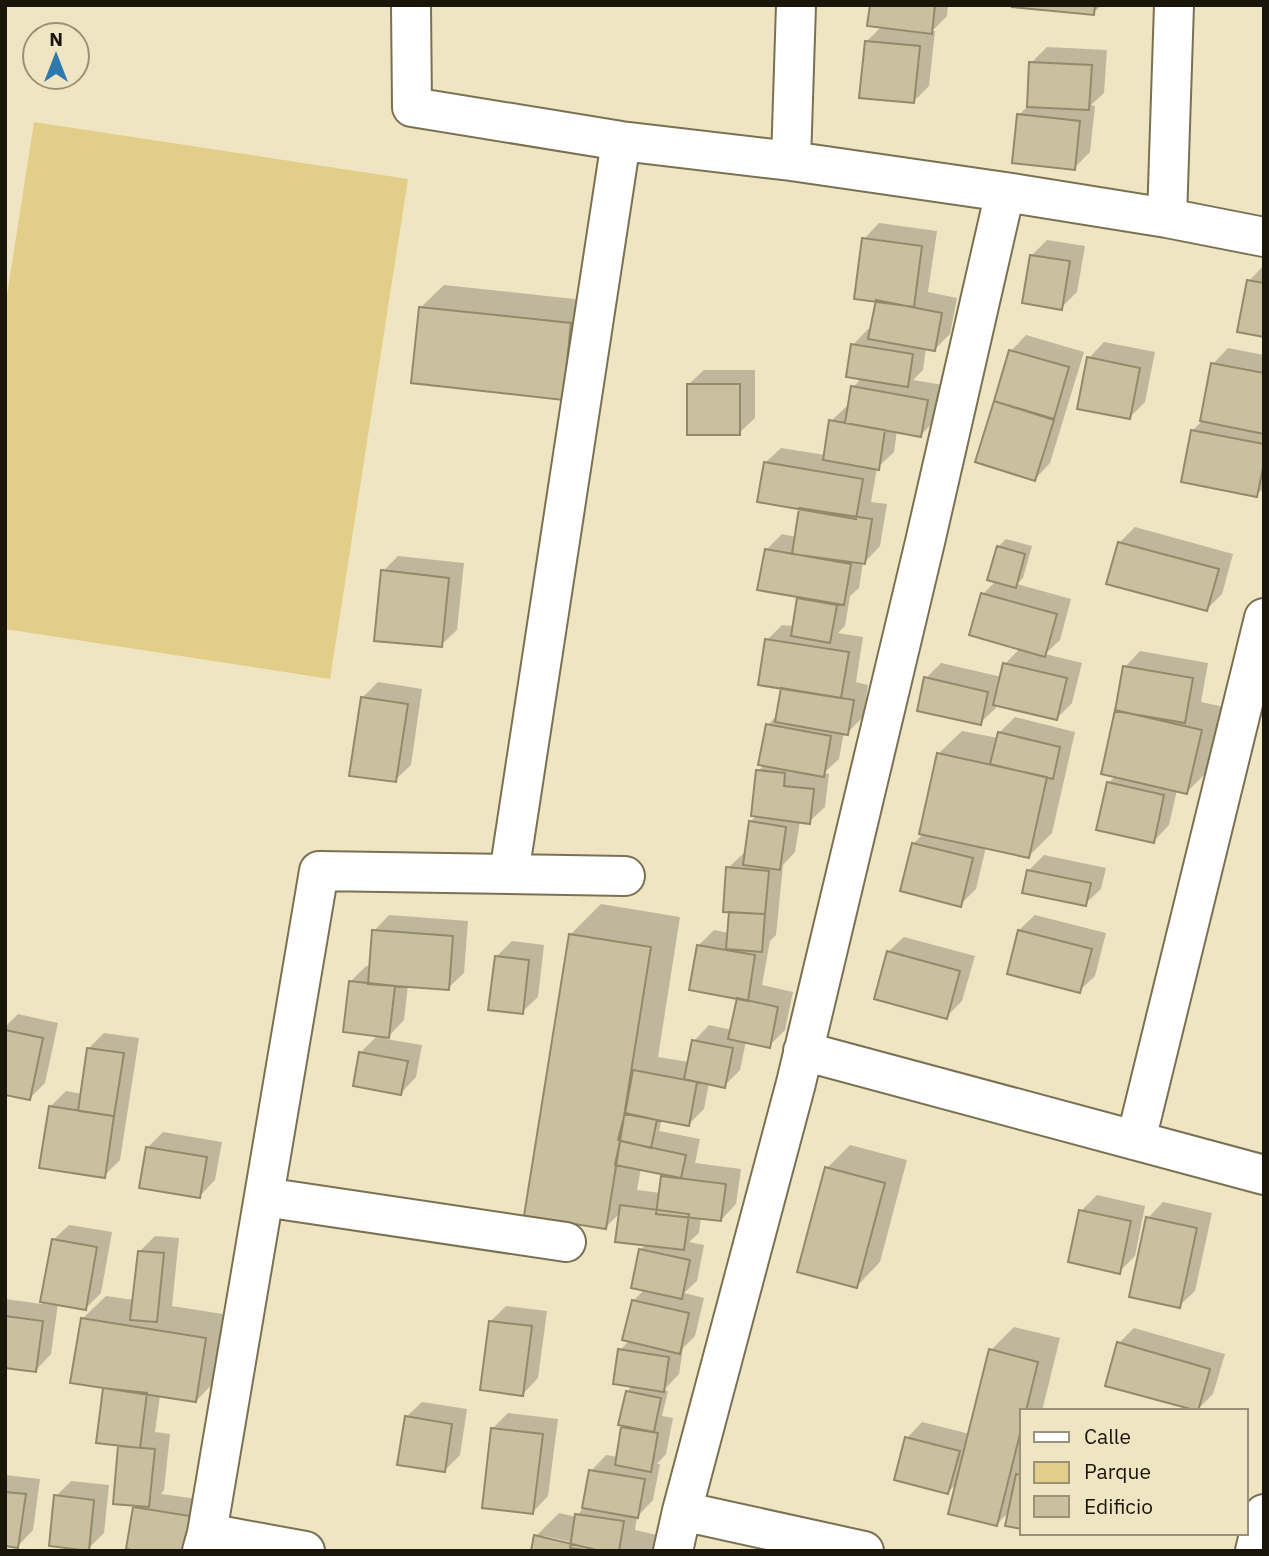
<svg xmlns="http://www.w3.org/2000/svg" width="1269" height="1556" font-family="'IBM Plex Sans',sans-serif">
  <style>
    .green { fill: #e2ce89 }
    .shadow { fill: #0003; fill-rule: evenodd }
    .building { fill: #cac09f; stroke: #948a6b; stroke-width: 2 }
    .lines { fill: none; stroke-linecap: round; stroke-linejoin: round }
    .minor-casing { stroke: #7a7153; stroke-width: 42 }
    .minor { stroke: #fff; stroke-width: 38 }
  </style>
  <rect width="100%" height="100%" fill="#efe5c3"/>
  <path class="green" d="M34 122 408 179 330 679 5 629V308Z"/>
  <path class="shadow" d="M872 5H948L947 16 932 31H935L929 86 914 101 867 41 882 26Z
    M1014 5H1102L1093 13Z
    M1047 47 1107 50 1104 93 1091 105 1095 106 1090 152 1074 168 1019 115 1029 105 1031 63Z
    M879 223 937 231 928 292 957 298 950 334 934 350 926 348 923 370 913 380 943 385 936 419 921 435 897 430 894 452 877 468 871 502 887 504 880 546 865 562H863L859 588 850 596 845 626 838 633 863 637 856 682 868 685 863 717 847 733 844 732 839 759 824 773 829 774 825 807 809 822 800 821 795 852 783 865 776 935 770 941 762 985 793 992 785 1030 769 1046 746 1041 740 1070 724 1086 709 1083 704 1109 689 1124 662 1119 659 1131 700 1139 695 1163 741 1169 736 1204 721 1220 701 1217 699 1233 689 1242 704 1245 697 1281 684 1293 704 1298 695 1336 683 1348 679 1374 664 1390 668 1391 662 1416 673 1418 666 1454 657 1464H660L653 1500 637 1517 635 1530 674 1539 671 1551H533L536 1536 559 1513 576 1517 584 1507 591 1471 606 1455 618 1457 623 1427 626 1425 627 1392 633 1385 620 1350 630 1340 633 1301 645 1289 640 1250 647 1244 621 1212 606 1227 571 934 601 904 680 917 658 1057 689 1062 694 1041 709 1025 732 1030 739 997 698 946 714 930 729 933 731 910 728 868 744 853H746L750 822 757 815 758 771 765 764 768 725 778 714 783 687 767 640 782 625 794 626 799 595 766 550 782 534 796 537 801 507 765 463 781 448 825 455 831 421 847 406H849L853 387 862 378 853 345 868 329 872 330 877 301 864 239ZM641 1168 667 1173 663 1177 661 1193 637 1190ZM544 1536 572 1542V1546L543 1539Z
    M1047 240 1085 246 1077 292 1061 308 1032 255Z
    M1264 265V335L1249 281Z
    M444 285 593 301 562 398 420 308Z
    M1026 335 1084 352 1050 463 1035 479 977 461 1011 351Z
    M1104 342 1155 352 1145 402 1130 417 1089 358Z
    M1228 348 1264 355V488L1256 495 1192 431 1203 420 1213 364Z
    M704 370H755V418L739 433 688 385Z
    M1135 527 1233 554 1222 594 1207 609 1119 543Z
    M1006 539 1032 546 1023 578 1017 584 1071 599 1060 640 1045 654 1082 663 1072 703 1057 718 996 704V708L980 723 926 678 941 663 1002 677 1005 664 1020 648 983 594 996 581 998 547Z
    M398 556 464 563 457 630 441 645 383 571Z
    M1140 651 1208 663 1201 702 1224 707 1210 769 1187 792 1177 790 1169 825 1154 841 1108 783 1116 776 1125 667Z
    M378 682 422 689 411 765 395 780 362 698Z
    M1015 717 1075 732 1052 833 1029 856 986 847 976 889 960 905 913 844 924 833 938 754 962 731 998 738 999 733Z
    M1044 855 1106 868 1101 889 1085 904 1028 871Z
    M389 915 468 921 464 973 448 988 408 985 404 1020 386 1039 422 1045 416 1077 401 1093 360 1053 378 1035 351 981 366 966H371L374 931Z
    M1035 915 1106 933 1095 976 1079 991 1019 930Z
    M904 937 975 956 962 1001 946 1017 888 952Z
    M512 941 544 945 538 997 522 1012 496 957Z
    M18 1014 58 1023 45 1083 29 1099 5 1094V1027Z
    M104 1033 139 1038 120 1160 104 1176 50 1107 66 1091 82 1094 88 1049Z
    M163 1132 222 1142 215 1180 200 1196 147 1148Z
    M850 1145 907 1160 880 1262 857 1286 827 1168Z
    M1097 1195 1145 1206 1135 1256 1119 1272 1081 1211Z
    M1163 1202 1212 1213 1195 1291 1179 1306 1148 1218Z
    M69 1225 112 1232 101 1293 86 1308 58 1303 51 1354 36 1370 5 1366V1299L42 1304 53 1240Z
    M155 1236 179 1238 172 1306 229 1315 219 1377 196 1401 160 1395 155 1432 170 1434 164 1490 161 1494 205 1500 188 1551H127L134 1507 137 1504 115 1502 120 1444 105 1386 82 1319 106 1296 134 1300 139 1252Z
    M506 1306 547 1311 538 1378 523 1394 490 1322Z
    M1014 1327 1060 1338 1042 1411H1022V1528L1008 1524 1010 1511 997 1524 958 1482 948 1492 907 1438 922 1422 970 1434 991 1350Z
    M1134 1328 1225 1354 1213 1394 1197 1410 1119 1343Z
    M422 1402 467 1409 460 1455 444 1471 406 1417Z
    M508 1413 558 1419 548 1496 533 1512 493 1428Z
    M5 1475 40 1479 33 1530 18 1546 5 1544Z
    M71 1481 109 1485 104 1533 88 1549 56 1496Z"/>
  <path class="building" d="M870 5H935L932 34 867 26Z
    M1012 5H1095L1094 15 1012 7Z
    M865 41 920 46 914 103 859 98Z
    M1029 62 1092 65 1089 110 1027 107Z
    M1017 114 1080 121 1075 170 1012 163Z
    M862 238 922 246 914 307 854 299Z
    M1030 255 1070 261 1062 310 1022 303Z
    M1247 280 1264 283V337L1237 332Z
    M876 300 942 313 935 351 868 339Z
    M419 307 571 323 563 400 411 383Z
    M851 344 913 354 908 387 846 377Z
    M1009 350 1069 367 1054 419 994 401Z
    M1087 357 1140 368 1130 419 1077 409Z
    M1211 363 1264 373V434L1200 421Z
    M687 384H740V435H687Z
    M851 386 928 400 921 437 845 423Z
    M994 401 1054 420 1035 481 975 462Z
    M829 420 885 430 879 470 823 460Z
    M1191 430 1264 444V463L1257 497 1181 482Z
    M764 462 863 479 856 519 757 502Z
    M799 508 872 519 865 564 792 554Z
    M1118 542 1219 569 1207 611 1106 584Z
    M997 546 1025 554 1016 588 987 580Z
    M765 549 851 564 844 605 757 590Z
    M381 570 449 578 442 647 374 641Z
    M981 593 1057 614 1045 657 969 635Z
    M797 598 837 605 830 643 791 636Z
    M765 639 849 652 841 698 758 685Z
    M1003 663 1067 678 1057 720 993 705Z
    M1123 666 1193 678 1185 723 1115 711Z
    M924 677 988 692 981 725 917 711Z
    M781 688 854 700 848 735 775 722Z
    M361 697 408 704 396 782 349 776Z
    M1115 710 1202 730 1187 794 1101 774Z
    M766 724 831 736 824 777 758 765Z
    M998 732 1060 747 1053 779 990 764Z
    M937 753 1047 777 1029 858 919 834Z
    M756 770 785 773 784 786 814 789 810 824 751 816Z
    M1107 782 1164 795 1154 843 1096 830Z
    M749 821 786 827 780 870 743 865Z
    M912 843 973 858 961 907 900 891Z
    M726 867 769 871 765 914 723 912Z
    M1027 870 1091 883 1086 906 1022 893Z
    M729 912 765 914 762 952 726 949Z
    M372 930 453 936 449 990 368 984Z
    M1018 930 1092 949 1080 993 1007 974Z
    M569 934 651 947 606 1229 524 1216Z
    M697 945 755 955 748 1001 689 990Z
    M887 951 960 971 947 1019 874 999Z
    M495 956 529 960 523 1014 488 1010Z
    M349 981 395 986 389 1038 343 1032Z
    M737 998 778 1007 770 1048 728 1039Z
    M5 1030 43 1038 30 1100 5 1095Z
    M692 1040 733 1048 725 1088 684 1079Z
    M87 1048 124 1053 114 1116 78 1111Z
    M359 1052 408 1061 401 1095 353 1086Z
    M633 1070 697 1082 689 1126 625 1114Z
    M49 1106 114 1116 105 1178 39 1168Z
    M625 1113 657 1120 651 1148 618 1140Z
    M620 1141 686 1155 681 1178 615 1165Z
    M146 1147 207 1157 200 1198 139 1188Z
    M825 1167 885 1183 857 1288 797 1272Z
    M661 1176 726 1184 721 1221 656 1214Z
    M620 1205 689 1214 684 1250 615 1242Z
    M1079 1210 1131 1221 1120 1274 1068 1262Z
    M1146 1217 1197 1228 1180 1308 1129 1297Z
    M52 1239 97 1247 86 1310 40 1302Z
    M639 1249 690 1260 682 1299 631 1288Z
    M138 1251 164 1253 157 1322 130 1320Z
    M632 1300 689 1313 680 1354 622 1340Z
    M5 1316 43 1321 36 1372 5 1368Z
    M81 1318 206 1338 196 1402 70 1383Z
    M489 1321 532 1326 523 1396 480 1390Z
    M1117 1342 1210 1369 1198 1411 1105 1386Z
    M618 1349 669 1357 664 1392 613 1384Z
    M989 1349 1038 1362 1026 1411H1022V1426L997 1526 948 1514Z
    M103 1388 147 1393 140 1448 96 1443Z
    M626 1391 661 1398 654 1432 618 1425Z
    M405 1416 452 1424 445 1472 397 1465Z
    M621 1427 658 1433 651 1472 615 1465Z
    M491 1428 543 1434 533 1514 482 1508Z
    M905 1437 960 1451 948 1494 894 1480Z
    M118 1446 155 1449 149 1507 113 1504Z
    M589 1470 645 1479 638 1518 582 1508Z
    M1016 1474 1022 1475V1529L1005 1526Z
    M5 1492 26 1494 18 1548 5 1546Z
    M54 1495 94 1500 89 1551 49 1546Z
    M133 1507 190 1516 185 1551H136L126 1549Z
    M575 1514 624 1521 619 1551H591L570 1548Z
    M534 1535 601 1551H531Z"/>
  <g class="lines">
    <defs>
      <path id="minor" d="M411 5 412 107 621 141 791 161 1005 192 1167 218 1264 237
        M791 161 796 5
        M1167 218 1174 5
        M509 874 621 141
        M803 1051 1264 1175
        M1136 1140 1264 618
        M264 1197 566 1242
        M682 1511 864 1551
        M207 1533 305 1551
        M202 1551 207 1533 319 871 625 876
        M673 1551 682 1511 796 1083 925 542 1005 192
        M1255 1551 1264 1514"/>
    </defs>
    <use href="#minor" class="minor-casing"/>
    <use href="#minor" class="minor"/>
  </g>
  <rect width="1269" height="1556" fill="none" stroke="#191509" stroke-width="14"/>
  <rect x="1020" y="1409" width="228" height="126" fill="#efe5c3" stroke="#999279" stroke-width="2"/>
  <rect x="1034" y="1432" width="35" height="10" fill="#ffffff" stroke="#999279" stroke-width="2"/>
  <text x="1084" y="1444" font-size="21" fill="#191509">Calle</text>
  <rect x="1034" y="1462" width="35" height="21" fill="#e2ce89" stroke="#999279" stroke-width="2"/>
  <text x="1084" y="1479" font-size="21" fill="#191509">Parque</text>
  <rect x="1034" y="1496" width="35" height="21" fill="#cac09f" stroke="#999279" stroke-width="2"/>
  <text x="1084" y="1514" font-size="21" fill="#191509">Edificio</text>
  <g transform="translate(56 56)"><circle r="33" fill="#efe5c3" stroke="#999279" stroke-width="2"/>
  <path d="M0-5L12 26L0 18L-12 26Z" fill="#2f78ac"/>
  <text y="-10" font-size="19" font-weight="bold" text-anchor="middle" fill="#191509">N</text>
  </g>
</svg>
